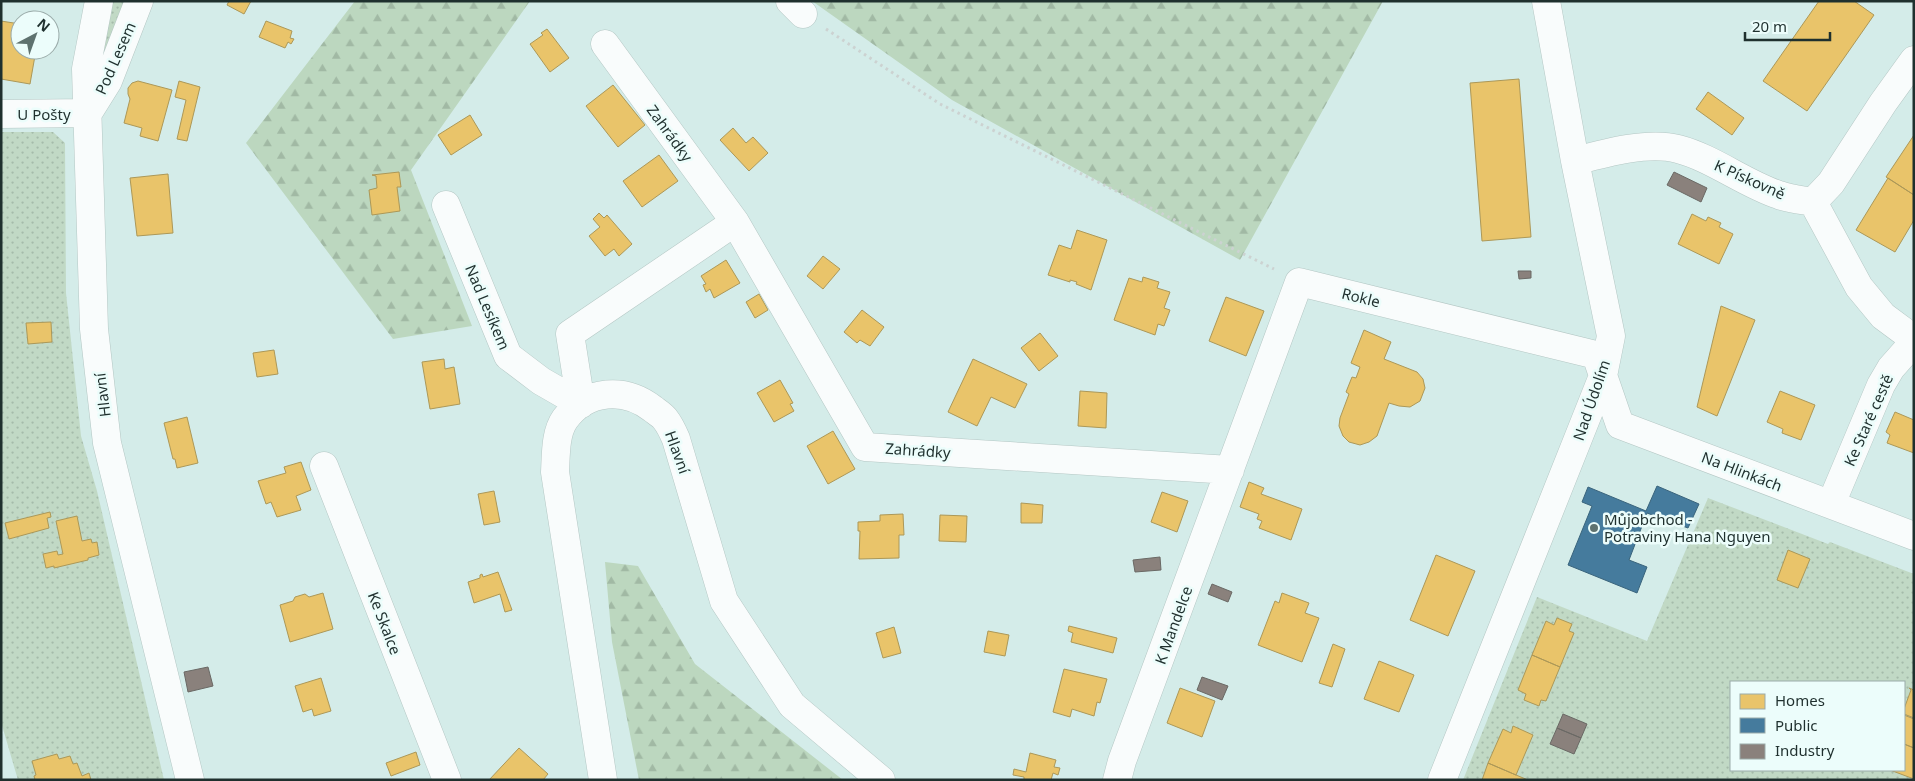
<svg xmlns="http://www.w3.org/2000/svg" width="1915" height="781" font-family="'Noto Sans',sans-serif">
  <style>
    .grass { fill: url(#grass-dots); fill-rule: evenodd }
    .forest { fill: url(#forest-firs) }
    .homes { fill: #e9c46a; stroke: #ac9858 }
    .public { fill: #457b9d; stroke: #3a647c }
    .industry { fill: #8a817c; stroke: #6a6965 }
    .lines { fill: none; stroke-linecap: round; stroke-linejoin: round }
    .minor-casing { stroke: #b4c7c4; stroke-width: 29 }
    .path { stroke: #ccd2d1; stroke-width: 3; stroke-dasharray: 2.5 4; stroke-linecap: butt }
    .minor { stroke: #f9fcfc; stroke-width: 28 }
    .poi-dot { fill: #5e726f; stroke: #ecfdfb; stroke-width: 2 }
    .labels { text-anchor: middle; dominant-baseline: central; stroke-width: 5; stroke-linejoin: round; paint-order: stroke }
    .street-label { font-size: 15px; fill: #1f302e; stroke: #ecfdfb }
    .poi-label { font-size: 15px; fill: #1f302e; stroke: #ecfdfb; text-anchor: start }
  </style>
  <defs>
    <pattern id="grass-dots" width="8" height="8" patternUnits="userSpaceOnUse" patternTransform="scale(1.25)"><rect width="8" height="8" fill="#c1d9c5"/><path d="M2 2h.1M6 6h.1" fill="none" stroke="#a5bbaa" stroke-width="1.8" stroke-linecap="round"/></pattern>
    <pattern id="forest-firs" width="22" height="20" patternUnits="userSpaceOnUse" patternTransform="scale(1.25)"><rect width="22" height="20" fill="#bcd7bf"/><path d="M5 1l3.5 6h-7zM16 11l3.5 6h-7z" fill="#a1b9a4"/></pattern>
  </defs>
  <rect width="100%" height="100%" fill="#d4ece9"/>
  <path class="grass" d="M111 1H131L100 66Z
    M1 132H53L65 143 66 293 81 436 97 491 164 780H18L1 722Z
    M1708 498 1828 544 1830 542 1914 574V780H1463L1537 597 1647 641ZM1731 682H1904V770H1731Z"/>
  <path class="forest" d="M355 1H530L411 170 472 326 393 339 246 143Z
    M812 1H1383L1240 260 952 100Z
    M605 562 638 566 695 664 843 780H639L612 642Z"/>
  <path class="homes" d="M229 1H251L244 14 227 5Z
    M1819 1H1854L1874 15 1807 111 1763 81Z
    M1 21 20 24V50H36L30 84 1 79Z
    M266 21 292 31 290 38 294 39 291 44 288 42 285 48 259 37Z
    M547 29 569 58 550 72 530 44 543 35 541 33Z
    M1519 79 1531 237 1482 241 1470 83Z
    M138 81 172 90 158 141 140 136 142 128 124 123 130 99 128 94V88L132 83Z
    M179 81 200 87 187 141 177 139 186 100 175 97Z
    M613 85 645 125 618 147 586 106Z
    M1708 92 1744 118 1732 135 1696 109Z
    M470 115 482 135 451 155 438 135Z
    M733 128 746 143 753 137 768 153 749 171 720 140Z
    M1914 135V195L1886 177Z
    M659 155 678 181 642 207 623 181Z
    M399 172 401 187H397L400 211 372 215 369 190 377 188 376 176 372 175Z
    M168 174 173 233 137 236 130 178Z
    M1888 178 1914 195V220L1895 252 1856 230Z
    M599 213 604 218 607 215 632 244 619 256 614 249 605 256 589 236 600 227 593 219Z
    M1692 214 1706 221 1708 217 1721 223 1719 227 1733 234 1719 264 1678 244Z
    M1077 230 1107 240 1091 290 1076 284 1077 282 1070 280V282L1048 275 1059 245 1071 249Z
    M823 256 840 269 823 289 807 276Z
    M726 260 740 283 714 298 710 289 706 292 703 285 706 284 701 276Z
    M1143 277 1159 282 1157 288 1170 292 1164 308 1170 310 1164 326 1158 324 1155 335 1114 320 1129 278 1142 282Z
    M759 294 768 310 755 318 746 302Z
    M1226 297 1264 311 1246 356 1209 341Z
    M1721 306 1755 320 1717 416 1697 407Z
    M862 310 884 327 870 346 860 340 857 343 844 332Z
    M51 322 52 342 28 344 26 323Z
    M1364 330 1391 342 1384 359 1417 372 1423 379 1425 388 1420 401 1410 407 1399 406 1389 403 1377 436 1369 442 1360 445 1349 442 1343 436 1339 426 1340 418 1349 394 1346 392 1352 377 1356 378 1360 367 1351 363Z
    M1040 333 1058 356 1039 371 1021 348Z
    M274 350 278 374 257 377 253 353Z
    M444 359 445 369 454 367 460 404 430 409 422 362Z
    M973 359 1027 384 1015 408 991 397 977 426 948 412Z
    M780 380 793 403 790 404 794 411 774 422 757 393Z
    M1080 391 1107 393 1106 428 1078 426Z
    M1780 391 1815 405 1801 440 1782 433 1783 429 1767 422Z
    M1895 412 1914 420V453L1887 443 1890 435 1886 432Z
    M187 417 198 463 177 468 175 459H173L164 423Z
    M833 431 855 469 828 484 807 446Z
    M301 462 311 490 296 496 301 510 277 517 271 502 266 504 258 481 286 473 284 467Z
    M1249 482 1264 488 1261 494 1302 509 1291 540 1259 528 1262 521 1257 519 1259 514 1240 507Z
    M494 491 500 522 484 525 478 494Z
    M1162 492 1188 501 1177 532 1151 522Z
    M1021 503 1043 505 1042 523H1021Z
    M50 512 51 517 47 518 49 528 9 539 5 523Z
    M903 514 904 535H899V558L859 559 860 531H858V522L880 521V515Z
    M940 515 967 516 966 542 939 541Z
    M77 516 82 541 91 539 92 543 97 542 99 555 88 558V560L54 568V566L46 568 43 554 57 551 58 555 63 554 56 521Z
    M1788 550 1810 559 1798 588 1777 580Z
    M1436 555 1475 571 1448 636 1410 620Z
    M498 572 512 610 505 612 500 594 474 603 468 582 480 578V575L482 574 483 577Z
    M323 593 333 629 290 642 280 605 293 601 295 597 305 594 309 597Z
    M1282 593 1309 603 1305 613 1319 618 1302 662 1258 645 1275 601 1279 603Z
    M1557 618 1572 624 1569 631 1574 633 1560 667 1532 655 1546 621 1554 625Z
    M1069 626 1117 638 1113 653 1071 642 1073 633 1068 631Z
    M894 627 901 653 883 658 876 633Z
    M988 631 1009 635 1005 656 984 652Z
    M1333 644 1345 649 1332 687 1319 683Z
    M1532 655 1560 667 1546 701 1541 700 1539 706 1524 700 1526 694 1518 690Z
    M1379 661 1414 675 1399 712 1364 699Z
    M1064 669 1107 679 1100 703 1097 702 1094 716 1072 709 1070 717 1053 712Z
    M321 678 331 711 314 716 312 709 303 712 295 686Z
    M1180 688 1215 701 1202 737 1167 723Z
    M1909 688 1914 690V718L1904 714V709L1911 690Z
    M1904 715 1914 719V748L1904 744Z
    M1513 726 1533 735 1516 775 1488 763 1503 729 1511 733Z
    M1904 744 1914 748V779L1890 770H1904Z
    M519 748 548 774 543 780H489Z
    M416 752 420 765 391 776 386 763Z
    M1030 753 1056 760 1054 767 1060 768 1058 775 1053 773 1051 780H1024V777L1013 775 1014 769 1026 772Z
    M57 754 59 759 70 756 73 764 77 763 82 776 89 773 91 780H35L34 776 36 775 32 761Z
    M1488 763 1516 775 1528 780H1482Z"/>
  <path class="public" d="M1657 486 1699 504 1688 528 1647 513 1629 560 1647 567 1637 593 1568 565 1592 506 1582 502 1588 487 1646 511Z"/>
  <path class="industry" d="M1674 172 1707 188 1701 202 1667 185Z
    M1518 271H1531V278L1519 279Z
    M1160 557 1161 570 1135 572 1133 560Z
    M1212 584 1232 592 1228 602 1208 594Z
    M208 667 213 686 188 692 184 672Z
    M1202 677 1228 686 1222 700 1197 690Z
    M1563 714 1587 724 1581 738 1557 728Z
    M1557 728 1581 738 1574 754 1550 744Z"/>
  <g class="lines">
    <defs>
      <path id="minor" d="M99 1 86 69 94 329 107 443 190 780
        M790 1 803 14
        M605 44 735 222 865 447 1230 470
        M1 114 88 113 108 81 139 1
        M1575 161C1605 153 1648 141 1678 149 1713 158 1745 184 1779 195 1790 199 1802 200 1813 202L1831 183 1883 103 1914 60
        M1813 202 1859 287 1883 316 1914 339
        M446 205 508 356 541 381 581 404
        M581 404 570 334 735 222
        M324 466 447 780
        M1831 504 1881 385 1891 368 1914 342
        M603 780 555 472C556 455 555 433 565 419 587 389 625 387 653 409 657 412 662 415 665 419 669 424 673 432 676 439L724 601 792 705 881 780
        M1117 780 1122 761 1299 282 1596 355 1620 425 1914 536
        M1442 780 1603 376 1611 336 1575 161 1546 1"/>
    </defs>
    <use href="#minor" class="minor-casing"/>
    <path class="path" d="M826 29 940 104 1274 269"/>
    <use href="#minor" class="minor"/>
  </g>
  <circle class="poi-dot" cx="1594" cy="528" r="5"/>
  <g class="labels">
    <g class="street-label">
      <text transform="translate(115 58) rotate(-66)">Pod Lesem</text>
      <text x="44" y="114">U Pošty</text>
      <text transform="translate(670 133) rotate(54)">Zahrádky</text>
      <text transform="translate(1750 179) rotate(24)">K Pískovně</text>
      <text transform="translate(1361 297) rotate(14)">Rokle</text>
      <text transform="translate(488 307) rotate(67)">Nad Lesíkem</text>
      <text transform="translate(102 395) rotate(-97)">Hlavní</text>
      <text transform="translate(1591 400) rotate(-71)">Nad Údolím</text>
      <text transform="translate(1868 420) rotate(-66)">Ke Staré cestě</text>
      <text transform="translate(918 450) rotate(4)">Zahrádky</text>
      <text transform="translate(678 452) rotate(70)">Hlavní</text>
      <text transform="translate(1742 471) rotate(21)">Na Hlinkách</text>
      <text transform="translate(385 623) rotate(69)">Ke Skalce</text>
      <text transform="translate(1173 625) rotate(-70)">K Mandelce</text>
    </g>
    <g class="poi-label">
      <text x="1604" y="519">Můjobchod -<tspan x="1604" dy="17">Potraviny Hana Nguyen</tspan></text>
    </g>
  </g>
  <rect width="1915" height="781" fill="none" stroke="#1f302e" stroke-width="5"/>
  <rect x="1730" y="681" width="175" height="90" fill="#ecfdfb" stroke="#9aaba9"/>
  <rect x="1740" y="694" width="25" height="15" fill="#e9c46a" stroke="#9aaba9"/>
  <text x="1775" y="706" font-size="15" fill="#1f302e">Homes</text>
  <rect x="1740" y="718" width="25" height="15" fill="#457b9d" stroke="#9aaba9"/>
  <text x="1775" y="731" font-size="15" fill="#1f302e">Public</text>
  <rect x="1740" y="744" width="25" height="15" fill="#8a817c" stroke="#9aaba9"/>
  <text x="1775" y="756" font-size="15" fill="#1f302e">Industry</text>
  <g transform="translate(35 35) rotate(41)"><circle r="24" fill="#ecfdfb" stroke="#9aaba9"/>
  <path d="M0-4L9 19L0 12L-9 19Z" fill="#5e726f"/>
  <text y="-8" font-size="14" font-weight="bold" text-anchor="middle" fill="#1f302e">N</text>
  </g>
  <path d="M1745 32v8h85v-8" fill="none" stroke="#1f302e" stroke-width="2.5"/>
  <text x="1752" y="32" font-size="15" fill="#1f302e" stroke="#ecfdfb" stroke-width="4" paint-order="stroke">20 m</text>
</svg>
